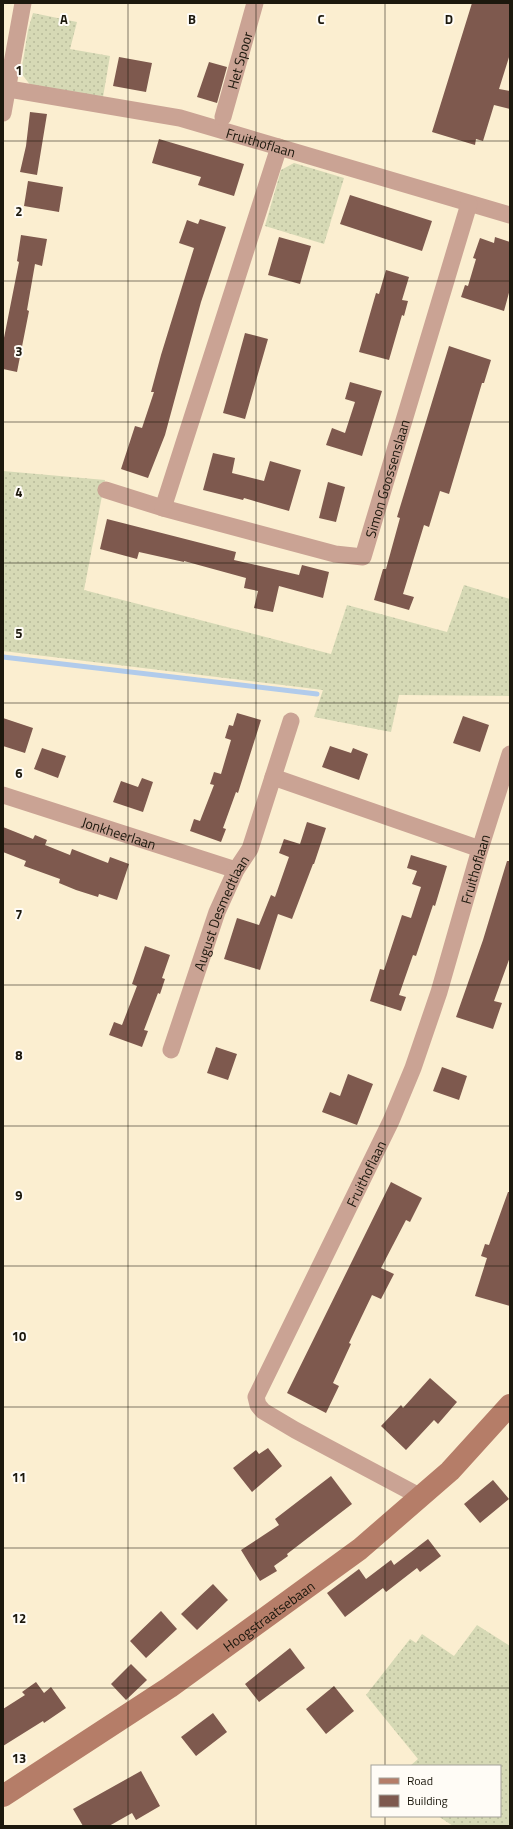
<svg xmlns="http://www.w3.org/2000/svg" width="513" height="1829" font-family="'Titillium Web',sans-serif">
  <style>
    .grass { fill: url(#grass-dots) }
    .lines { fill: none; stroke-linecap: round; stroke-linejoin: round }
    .stream { stroke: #b1cbeb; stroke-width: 5 }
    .building { fill: #7e594e }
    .minor { stroke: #caa394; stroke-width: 17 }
    .secondary { stroke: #b57d68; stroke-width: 22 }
    .grid { fill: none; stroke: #1c180d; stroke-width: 1; stroke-opacity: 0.55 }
    .labels { text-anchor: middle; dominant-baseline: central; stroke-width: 4; stroke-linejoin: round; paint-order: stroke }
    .street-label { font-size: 14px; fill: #1c180d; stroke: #fffcf6 }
    .grid-label { font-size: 13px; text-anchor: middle; font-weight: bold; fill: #1c180d; stroke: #fffcf6; stroke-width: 4; stroke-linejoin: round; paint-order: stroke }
  </style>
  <defs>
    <pattern id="grass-dots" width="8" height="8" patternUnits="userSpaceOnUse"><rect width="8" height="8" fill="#d6d9b5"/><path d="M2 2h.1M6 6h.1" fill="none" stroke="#b7ba9a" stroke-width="1.8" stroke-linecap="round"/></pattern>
  </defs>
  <rect width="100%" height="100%" fill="#fbeed0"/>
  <path class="grass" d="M33 13 77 22 70 49 110 56 103 97 31 86 21 73 28 30Z
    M294 163 344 178 324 244 265 226 281 170Z
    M3 471 105 480 84 590 331 654 347 605 447 632 464 585 510 599V696L399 695 391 732 314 717 323 690 3 651Z
    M477 1625 510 1646V1826H453L438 1816H500V1766H410L418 1759 366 1695 410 1639 416 1643 422 1634 454 1656Z"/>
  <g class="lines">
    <path class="stream" d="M3 657 317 694"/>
  </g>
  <path class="building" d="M472 3H510V54L499 89 510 91V109L494 105 483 141 476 139 475 145 432 132Z
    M119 57 152 63 146 92 113 86Z
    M209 62 227 67 217 103 197 97Z
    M30 112 47 114 37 175 20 172 26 146Z
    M159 139 244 164 234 196 198 185 201 177 152 163Z
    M28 181 63 187 59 212 24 206Z
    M350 195 432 221 422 251 340 224Z
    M200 219 226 227 201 302 165 435 148 478 121 469 135 426 142 428 154 392H151L161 355 194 248 179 243 187 220 198 224Z
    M21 235 47 239 42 266 35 264 27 310 29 311 17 372 3 369V343L19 262 17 261Z
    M279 237 311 246 300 284 268 275Z
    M495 237 510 242V289L504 311 461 297 465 285 468 286 476 259 473 258 480 238 494 243Z
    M386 270 409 277 402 300 408 301 404 316 402 315 389 360 359 352 376 293 379 294Z
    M245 333 268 339 245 419 223 413Z
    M449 346 491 360 484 383H482L449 494 440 491 429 527 424 525 403 594 414 597 409 610 374 600 383 569H386L400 518 397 517Z
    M350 382 382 391 362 456 326 445 332 428 345 433 355 402 345 399Z
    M213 453 235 458 232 473 264 481 270 461 301 470 289 511 244 498 243 500 203 490Z
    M328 482 345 487 336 522 319 518Z
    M107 519 236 552 234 560 299 575 302 565 329 572 323 598 279 586 273 612 254 608 258 591 244 588 246 578 184 561V562L139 552 137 559 100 549Z
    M237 713 261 720 238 793 236 792 223 828 226 829 221 842 190 831 194 819 200 821 214 785 210 784 214 772 221 774 231 740 225 738 229 725 233 726Z
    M463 716 489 725 480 752 453 743Z
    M3 718 33 728 25 753 3 746Z
    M330 746 351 753 353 748 368 754 359 780 322 767Z
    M42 748 66 756 58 778 34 769Z
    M142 778 153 782 143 812 113 802 121 781 138 787Z
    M307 822 326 828 314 864H313L292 919 278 914 260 970 224 959 237 918 259 925 271 895 275 897 289 857 279 853 284 839 300 844Z
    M3 827 33 839 35 835 47 840 45 845 70 855 72 849 108 863 110 857 129 864 117 900 99 894 98 897 76 890 59 883 60 879 24 866 26 861 3 852Z
    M411 855 447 866 435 906 433 905 416 956 413 955 399 995 406 997 401 1011 370 1001 380 969 384 970 402 915 411 918 421 887 412 884 417 871 407 868Z
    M507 861H510V957L494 1001 502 1003 493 1029 456 1017 483 940Z
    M145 946 170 955 162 978 165 979 160 994 158 993 144 1030 148 1031 142 1047 109 1035 114 1022 122 1025 137 986 132 984Z
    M216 1047 237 1054 228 1080 207 1073Z
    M442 1067 467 1076 459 1100 433 1091Z
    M348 1074 373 1084 357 1125 322 1112 330 1092 340 1096Z
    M391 1182 422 1198 410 1222 406 1220 381 1268 394 1274 381 1299 372 1295 349 1343 351 1344 333 1383 339 1386 326 1413 287 1393Z
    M508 1192H510V1306L475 1296 487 1258 481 1256 485 1244 489 1245Z
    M430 1378 457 1402 438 1424 434 1420 406 1450 381 1426 401 1405 403 1408Z
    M268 1448 282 1466 252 1492 233 1468 256 1450 259 1454Z
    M331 1476 352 1504 287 1554 288 1556 274 1566 277 1571 260 1581 241 1550 279 1525 275 1519Z
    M493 1480 509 1499 480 1523 464 1504Z
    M428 1539 441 1556 420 1572 417 1568 386 1592 383 1588 345 1617 327 1593 359 1569 366 1579 391 1560 394 1565Z
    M213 1584 228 1600 197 1630 181 1614Z
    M161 1611 177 1629 146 1658 130 1641Z
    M290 1648 305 1668 259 1702 245 1684Z
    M131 1664 147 1680 126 1700 111 1684Z
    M36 1682 44 1693 51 1687 66 1708 44 1723 43 1721 3 1746V1709L25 1695 22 1692Z
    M334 1686 354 1711 326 1734 306 1709Z
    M213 1713 227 1732 196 1756 181 1737Z
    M141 1771 160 1806 136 1820 132 1813 109 1826H83L73 1809Z"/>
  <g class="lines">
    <g class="minor">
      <path id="s1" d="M3 88 180 118 510 215"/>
      <path d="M3 113 23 3"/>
      <path id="s2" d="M223 117 255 3"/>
      <path id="s3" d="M106 490 163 508 335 554 363 557 469 204"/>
      <path d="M163 508 279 147"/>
      <path d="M273 777 480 849"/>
      <path id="s4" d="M3 795 236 870"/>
      <path id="s5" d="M171 1050 217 912 236 870 250 849 291 721"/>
      <path id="s6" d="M421 1497 295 1430 263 1411 258 1405 256 1397 391 1121 413 1068 439 992 480 849 510 754"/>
    </g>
    <path class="secondary" id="s7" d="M3 1796 170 1687 360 1549 450 1471 510 1405"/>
  </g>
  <path class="grid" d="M128 3V1826M256 3V1826M385 3V1766M3 141H510M3 281H510M3 422H510M3 563H510M3 703H510M3 844H510M3 985H510M3 1126H510M3 1266H510M3 1407H510M3 1548H510M3 1688H510M385 1816V1826"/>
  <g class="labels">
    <g class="street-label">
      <text stroke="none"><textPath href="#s2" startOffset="59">Het Spoor</textPath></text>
      <text stroke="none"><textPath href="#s1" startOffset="264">Fruithoflaan</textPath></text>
      <text stroke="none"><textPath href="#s3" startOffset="348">Simon Goossenslaan</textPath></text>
      <text stroke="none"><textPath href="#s4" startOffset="122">Jonkheerlaan</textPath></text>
      <text stroke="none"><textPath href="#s6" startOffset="769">Fruithoflaan</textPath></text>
      <text stroke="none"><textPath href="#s5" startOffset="146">August Desmedtlaan</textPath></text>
      <text stroke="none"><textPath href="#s6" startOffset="445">Fruithoflaan</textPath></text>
      <text stroke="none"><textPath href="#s7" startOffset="321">Hoogstraatsebaan</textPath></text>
    </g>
  </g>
  <g class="grid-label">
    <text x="64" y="24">A</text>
    <text x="192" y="24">B</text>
    <text x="321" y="24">C</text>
    <text x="449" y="24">D</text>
    <text x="19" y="75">1</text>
    <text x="19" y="216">2</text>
    <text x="19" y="356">3</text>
    <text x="19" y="497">4</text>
    <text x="19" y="638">5</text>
    <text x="19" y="778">6</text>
    <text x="19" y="919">7</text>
    <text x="19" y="1060">8</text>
    <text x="19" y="1200">9</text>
    <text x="19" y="1341">10</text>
    <text x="19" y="1482">11</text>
    <text x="19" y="1623">12</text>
    <text x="19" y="1763">13</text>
  </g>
  <rect width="513" height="1829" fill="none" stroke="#1c180d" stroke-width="8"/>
  <rect x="371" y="1765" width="130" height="52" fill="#fffcf6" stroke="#a4a199"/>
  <rect x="379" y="1778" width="20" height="6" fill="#b57d68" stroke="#a4a199"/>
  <text x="407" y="1785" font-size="12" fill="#1c180d">Road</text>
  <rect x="379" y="1795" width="20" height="12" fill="#7e594e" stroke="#a4a199"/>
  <text x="407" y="1805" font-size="12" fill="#1c180d">Building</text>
</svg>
